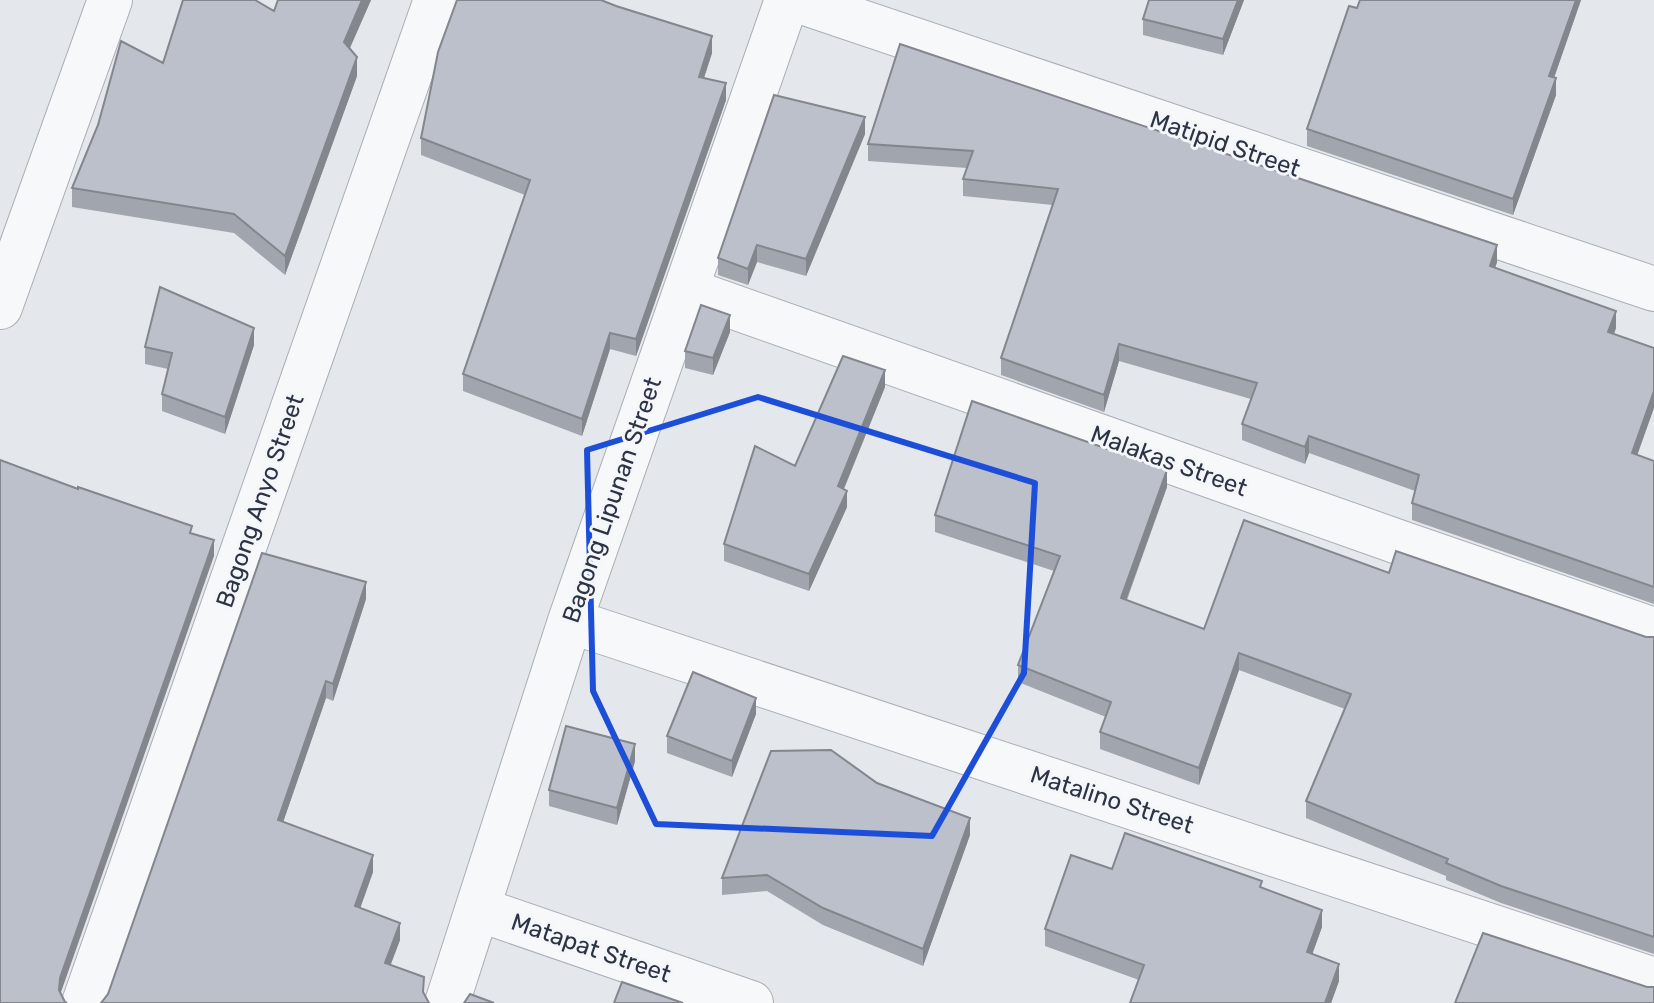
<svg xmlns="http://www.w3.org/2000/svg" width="1654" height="1003" font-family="Rubik,sans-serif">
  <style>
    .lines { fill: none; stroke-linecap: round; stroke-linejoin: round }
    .minor-casing { stroke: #a9aeb7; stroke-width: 46 }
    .minor { stroke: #f7f8fa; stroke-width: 44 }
    .wall { fill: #a1a5ae }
    .shaded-wall { fill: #83868d }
    .building { fill: #bbc0ca; stroke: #83868d; stroke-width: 2 }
    .marked { fill: none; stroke: #1d4ed8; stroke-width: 6; stroke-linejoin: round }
    .labels { text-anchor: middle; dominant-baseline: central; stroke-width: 6; stroke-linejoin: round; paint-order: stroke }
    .street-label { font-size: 24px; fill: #2b3445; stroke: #f4f6f9 }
  </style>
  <rect width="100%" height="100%" fill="#e4e7ec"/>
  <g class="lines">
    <defs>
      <path id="minor" d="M796 0 1654 289
        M686 290 1404 544 1654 630
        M0 307 110 0
        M570 621 1654 980
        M478 909 751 1003
        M84 1003 436 0
        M447 1003 570 621 787 0"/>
    </defs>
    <use href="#minor" class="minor-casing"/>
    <use href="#minor" class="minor"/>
  </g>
  <path class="wall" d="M278 0H371L350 48 357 76 285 275 234 233 72 207V188L98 125 163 63 274 11Z
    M1149 0H1244L1223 55 1143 35V19Z
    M1360 0H1581L1554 78 1556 95 1513 215 1307 146V129Z
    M900 44 1497 262 1495 268 1616 328 1614 334 1637 455 1654 461V604L1412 520V503L1415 491 1309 453 1305 464 1242 440V424L1251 399 1119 361 1104 412 1001 375V358L1053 205 963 196V179L967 168 868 161V144Z
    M712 53 704 78 726 100 636 356 610 349 582 436 463 391V374L525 195 421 155V138Z
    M865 134 806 276 757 262 748 285 718 275V258Z
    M730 332 713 375 685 368V351Z
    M254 345 225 434 162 411V394L168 369 145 364V347Z
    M885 387 844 489 847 507 809 591 724 561V544L795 466Z
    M1167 487 1127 600 1204 629 1389 573 1646 637H1654V954L1501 903 1446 880V876L1306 818V801L1345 709 1239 670 1199 785 1100 749V732L1106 717 1018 682V665L1054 571 935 532V515Z
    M366 599 333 701 326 698 283 822 373 872 360 908 400 940 390 965 424 993 428 1002 101 1003Z
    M756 714 732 777 667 753V736Z
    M635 761 617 825 549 806V790Z
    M877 783 970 835 923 966 823 925 767 891 722 895V878Z
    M1112 869 1262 888 1322 927 1312 954 1339 981 1331 1003H1130L1139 980 1045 946V929Z"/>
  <path class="shaded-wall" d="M362 0H371L344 61V42Z
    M1238 0H1244L1223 55V39Z
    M1576 0H1581L1549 92V76Z
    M712 36V53L699 93V77Z
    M357 57V76L285 275V256Z
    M1556 78V95L1513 215V199Z
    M726 83V100L636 356V339Z
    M865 117V134L806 276V259Z
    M757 245V262L748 285V269Z
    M1497 245V262L1490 283V266Z
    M1616 311V328L1608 349V332Z
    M730 315V332L713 375V358Z
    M254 328V345L225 434V417Z
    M610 333V349L582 436V419Z
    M1119 344V361L1104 412V395Z
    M885 370V387L838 503V486Z
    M1654 391V408L1632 470V453Z
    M1309 436V453L1305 464V447Z
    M1167 470V487L1121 614V598Z
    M847 491V507L809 591V574Z
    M214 540V556L60 995 59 990 60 978Z
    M366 582V599L333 701V684Z
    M1239 653V670L1199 785V768Z
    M326 681V698L278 837V820Z
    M756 698V714L732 777V761Z
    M635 744V761L617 825V808Z
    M970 818V835L923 966V949Z
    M373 855V872L355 923V906Z
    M1322 910V927L1307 969V952Z
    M400 923V940L385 980V963Z
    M1339 964V981L1331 1003H1325Z"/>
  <path class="building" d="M183 0H255L274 11 278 0H362L344 42 357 57 285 256 234 214 72 188 98 125 121 41 163 63Z
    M457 0H601L616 6 712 36 699 77 726 83 636 339 610 333 582 419 463 374 530 180 421 138 438 52Z
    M1149 0H1238L1223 39 1143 19Z
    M1360 0H1576L1549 76 1556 78 1513 199 1307 129 1349 6 1357 8Z
    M900 44 1497 245 1490 266 1616 311 1608 332 1654 348V391L1632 453 1654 461V587L1412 503 1419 475 1309 436 1305 447 1242 424 1257 383 1119 344 1104 395 1001 358 1058 189 963 179 973 151 868 144Z
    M774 95 865 117 806 259 757 245 748 269 718 258Z
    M160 287 254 328 225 417 162 394 172 353 145 347Z
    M701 305 730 315 713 358 685 351Z
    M843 356 885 370 838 486 847 491 809 574 724 544 755 446 795 466Z
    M972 401 1167 470 1121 598 1204 629 1244 520 1389 573 1396 551 1646 637H1654V937L1501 886 1446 863 1448 859 1306 801 1351 694 1239 653 1199 768 1100 732 1111 702 1018 665 1060 556 935 515Z
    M0 460 78 489V487L192 526 190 533 214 540 60 978 59 990 65 1002 67 1003H0Z
    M262 553 366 582 333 684 326 681 278 820 373 855 355 906 400 923 385 963 424 977 423 992 429 1003H101L108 994Z
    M693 672 756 698 732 761 667 736Z
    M566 726 635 744 617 808 549 790Z
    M831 750 877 783 970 818 923 949 823 908 767 875 722 878 771 751Z
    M1125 833 1262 881 1260 887 1322 910 1307 952 1339 964 1325 1003H1130L1144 965 1045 929 1071 855 1112 869Z
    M1483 933 1647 987H1654V1003H1455Z
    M622 982 683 1003H614Z
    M470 994 494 1003H464Z"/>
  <path class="marked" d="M758 397 1035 483 1024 673 932 836 656 824 593 691 587 450Z"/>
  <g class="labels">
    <g class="street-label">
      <text transform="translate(1225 144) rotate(19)">Matipid Street</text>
      <text transform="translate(1169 461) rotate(20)">Malakas Street</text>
      <text transform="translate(612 500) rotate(-71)">Bagong Lipunan Street</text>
      <text transform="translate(260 501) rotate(-71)">Bagong Anyo Street</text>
      <text transform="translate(1112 800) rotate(18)">Matalino Street</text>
      <text transform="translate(591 948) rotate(19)">Matapat Street</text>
    </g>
  </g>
</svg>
